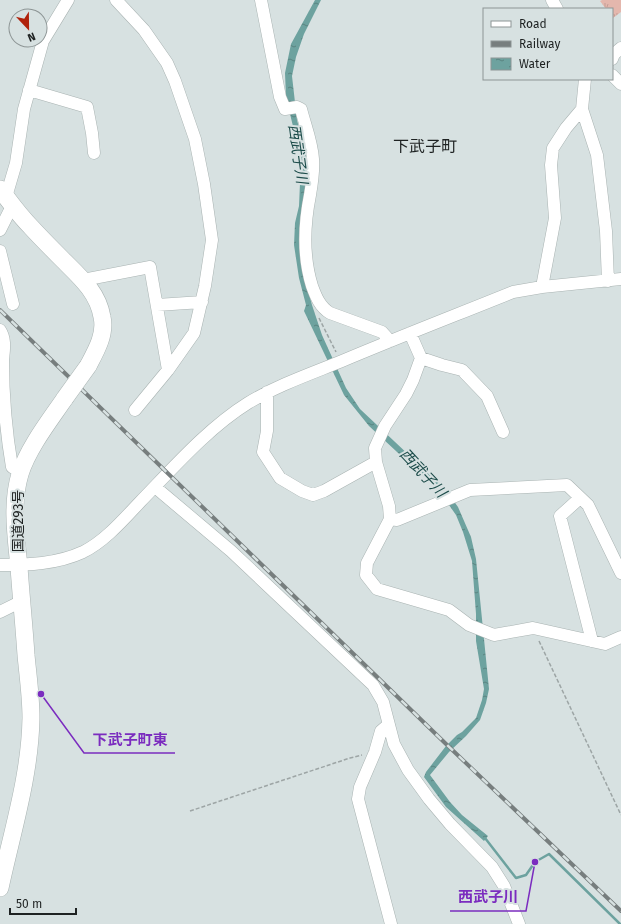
<svg xmlns="http://www.w3.org/2000/svg" width="621" height="924" font-family="'Fira Sans','Noto Sans JP',sans-serif">
  <style>
    .park { fill: url(#park-tufts) }
    .water { fill: url(#water-ripples) }
    .lines { fill: none; stroke-linecap: round; stroke-linejoin: round }
    .stream { stroke: #6da29f; stroke-width: 2.5 }
    .minor-casing { stroke: #a9b3b2; stroke-width: 13 }
    .highway-casing { stroke: #a9b3b2; stroke-width: 18 }
    .path { stroke: #9da5a5; stroke-width: 1.5; stroke-dasharray: 4 2; stroke-linecap: butt }
    .minor { stroke: #fff; stroke-width: 12 }
    .highway { stroke: #fff; stroke-width: 17 }
    .rail-casing { stroke: #777e7e; stroke-width: 4 }
    .rail { stroke: #d7e1e1; stroke-width: 2.5; stroke-dasharray: 8; stroke-linecap: butt }
    .highway-bridge-casing { stroke: #a9b3b2; stroke-width: 18; stroke-linecap: butt }
    .highway-bridge { stroke: #fff; stroke-width: 17 }
    .labels { text-anchor: middle; dominant-baseline: central; stroke-width: 4; stroke-linejoin: round; paint-order: stroke }
    .street-label { font-size: 14px; fill: #1e2222; stroke: #d7e1e1 }
    .water-label { font-size: 15px; font-style: italic; fill: #1c4c4a; stroke: #d7e1e1 }
    .quarter-label { font-size: 16px; fill: #1e2222; stroke: #d7e1e1 }
    .leader { fill: none; stroke: #7b2cbf; stroke-width: 1.5 }
    .callout-dot { fill: #7b2cbf; stroke: #d7e1e1; stroke-width: 1.5 }
    .callout-label { font-size: 15px; text-anchor: middle; font-weight: bold; fill: #7b2cbf; stroke: #d7e1e1; stroke-width: 4; stroke-linejoin: round; paint-order: stroke }
  </style>
  <defs>
    <pattern id="park-tufts" width="24" height="20" patternUnits="userSpaceOnUse"><rect width="24" height="20" fill="#e4b7ad"/><path d="M3 7l-1-3M5 7V3M7 7l1-3M15 17l-1-3M17 17v-4M19 17l1-3" fill="none" stroke="#c39d95"/></pattern>
    <pattern id="water-ripples" width="26" height="14" patternUnits="userSpaceOnUse"><rect width="26" height="14" fill="#6da29f"/><path d="M2 4q2-2 4 0t4 0M15 11q2-2 4 0t4 0" fill="none" stroke="#598481"/></pattern>
  </defs>
  <rect width="100%" height="100%" fill="#d7e1e1"/>
  <path class="park" d="M602 0H621V12L613 18 612 9H606L600 1Z"/>
  <path class="water" d="M315 0H321L304 34 296 57 292 76 297 120 308 161 302 268 312 305 322 335 346 388 360 409 446 490 458 507 471 537 476 559 489 689 486 703 480 720 466 736 449 752 430 775 450 802 462 815 488 836 484 841 446 807 424 777 426 772 446 746 457 735 462 732 476 718 482 700 484 689 476 641V614L472 561 463 532 456 515 449 505 437 489 369 426 344 395 304 311 306 305 299 278 294 245 295 223 299 206 301 160 286 97 285 73 291 44Z"/>
  <g class="lines">
    <path class="stream" d="M485 838 516 878 526 875 535 862 549 854 620 924"/>
    <defs>
      <path id="minor" d="M116 0 144 30 167 63 175 81 195 139 204 184 212 240 205 286 194 333 168 370 135 410
        M261 0 280 97 285 109 297 107 301 109C305 125 312 142 313 159 314 172 312 183 310 195 304 225 303 257 312 286 316 297 320 307 330 313L382 332 390 341
        M552 0 557 9
        M612 59 614 54 621 48
        M612 75 621 84
        M585 79 582 109 597 155 606 231 608 281
        M29 90 87 107 92 133 94 153
        M6 197 16 163 24 109 43 41 68 0
        M0 230 12 206
        M0 251 13 304
        M83 280 150 267 168 370
        M542 287 555 218 551 165 553 148 566 128 582 109
        M157 305 202 302
        M0 330C6 339 4 350 3 360 3 396 6 432 12 467L21 472
        M421 358 442 365 462 370 487 396 503 432
        M267 392V431L263 452 280 478 302 491 313 495 324 491 376 462
        M155 487 231 551 373 685 383 702 394 744 408 770 429 799 450 824 492 867 504 886 519 924
        M580 498 560 516 592 641
        M390 519 389 506 376 462 375 448 385 426 406 394 413 380 421 358 410 333
        M0 565C28 565 57 564 83 552 105 541 123 520 140 502 173 468 208 428 248 403 278 385 310 374 342 361 399 337 456 315 513 292L542 287 621 279
        M621 573 588 505 567 485 470 490 397 520 390 519 367 563 366 575 377 589 449 610 469 625 494 635 533 628 605 644 621 637
        M0 612 22 601
        M388 725 381 731 375 752 360 787 358 799 391 924"/>
      <path id="highway" d="M0 189C10 202 19 215 31 227 41 238 52 249 63 260 79 276 98 292 102 317 106 334 96 351 88 366
        M0 888C12 832 30 776 31 718 31 697 28 676 26 655 24 625 21 596 19 567 16 536 11 504 20 474 28 448 50 420 65 398"/>
    </defs>
    <use href="#minor" class="minor-casing"/>
    <use href="#highway" class="highway-casing"/>
    <path class="path" d="M319 318 336 352
      M539 641 621 815
      M190 811 350 758 362 755"/>
    <use href="#minor" class="minor"/>
    <use href="#highway" class="highway"/>
    <defs>
      <path id="rail" d="M0 310 445 743 621 911"/>
    </defs>
    <use href="#rail" class="rail-casing"/>
    <use href="#rail" class="rail"/>
    <defs>
      <path id="highway-bridge" d="M65 398 88 366"/>
    </defs>
    <use href="#highway-bridge" class="highway-bridge-casing"/>
    <use href="#highway-bridge" class="highway-bridge"/>
  </g>
  <g class="labels">
    <g class="street-label">
      <text transform="translate(18 521) rotate(-90)">国道293号</text>
    </g>
    <g class="water-label">
      <text transform="translate(298 154) rotate(82)">西武子川</text>
      <text transform="translate(423 473) rotate(47)">西武子川</text>
    </g>
    <g class="quarter-label">
      <text x="425" y="146">下武子町</text>
    </g>
  </g>
  <path class="leader" d="M41 694L84 753H175M535 862L526 911H450"/>
  <g class="callout-dot">
    <circle cx="41" cy="694" r="4"/>
    <circle cx="535" cy="862" r="4"/>
  </g>
  <g class="callout-label">
    <text x="130" y="745">下武子町東</text>
    <text x="488" y="902">西武子川</text>
  </g>
  <rect x="483" y="8" width="130" height="72" fill="#d7e1e1" stroke="#8d9595"/>
  <rect x="491" y="21" width="20" height="6" fill="#ffffff" stroke="#8d9595"/>
  <text x="519" y="28" font-size="12" fill="#1e2222">Road</text>
  <rect x="491" y="41" width="20" height="6" fill="#777e7e" stroke="#8d9595"/>
  <text x="519" y="48" font-size="12" fill="#1e2222">Railway</text>
  <rect x="491" y="58" width="20" height="12" fill="url(#water-ripples)" stroke="#8d9595"/>
  <text x="519" y="68" font-size="12" fill="#1e2222">Water</text>
  <g transform="translate(28 28) rotate(158)"><circle r="19" fill="#d7e1e1" stroke="#8d9595"/>
  <path d="M0-3L7 15L0 10L-7 15Z" fill="#b0220b"/>
  <text y="-6" font-size="11" font-weight="bold" text-anchor="middle" fill="#1e2222">N</text>
  </g>
  <path d="M10 908v6h66v-6" fill="none" stroke="#1e2222" stroke-width="2"/>
  <text x="16" y="908" font-size="12" fill="#1e2222" stroke="#d7e1e1" stroke-width="3" paint-order="stroke">50 m</text>
</svg>
